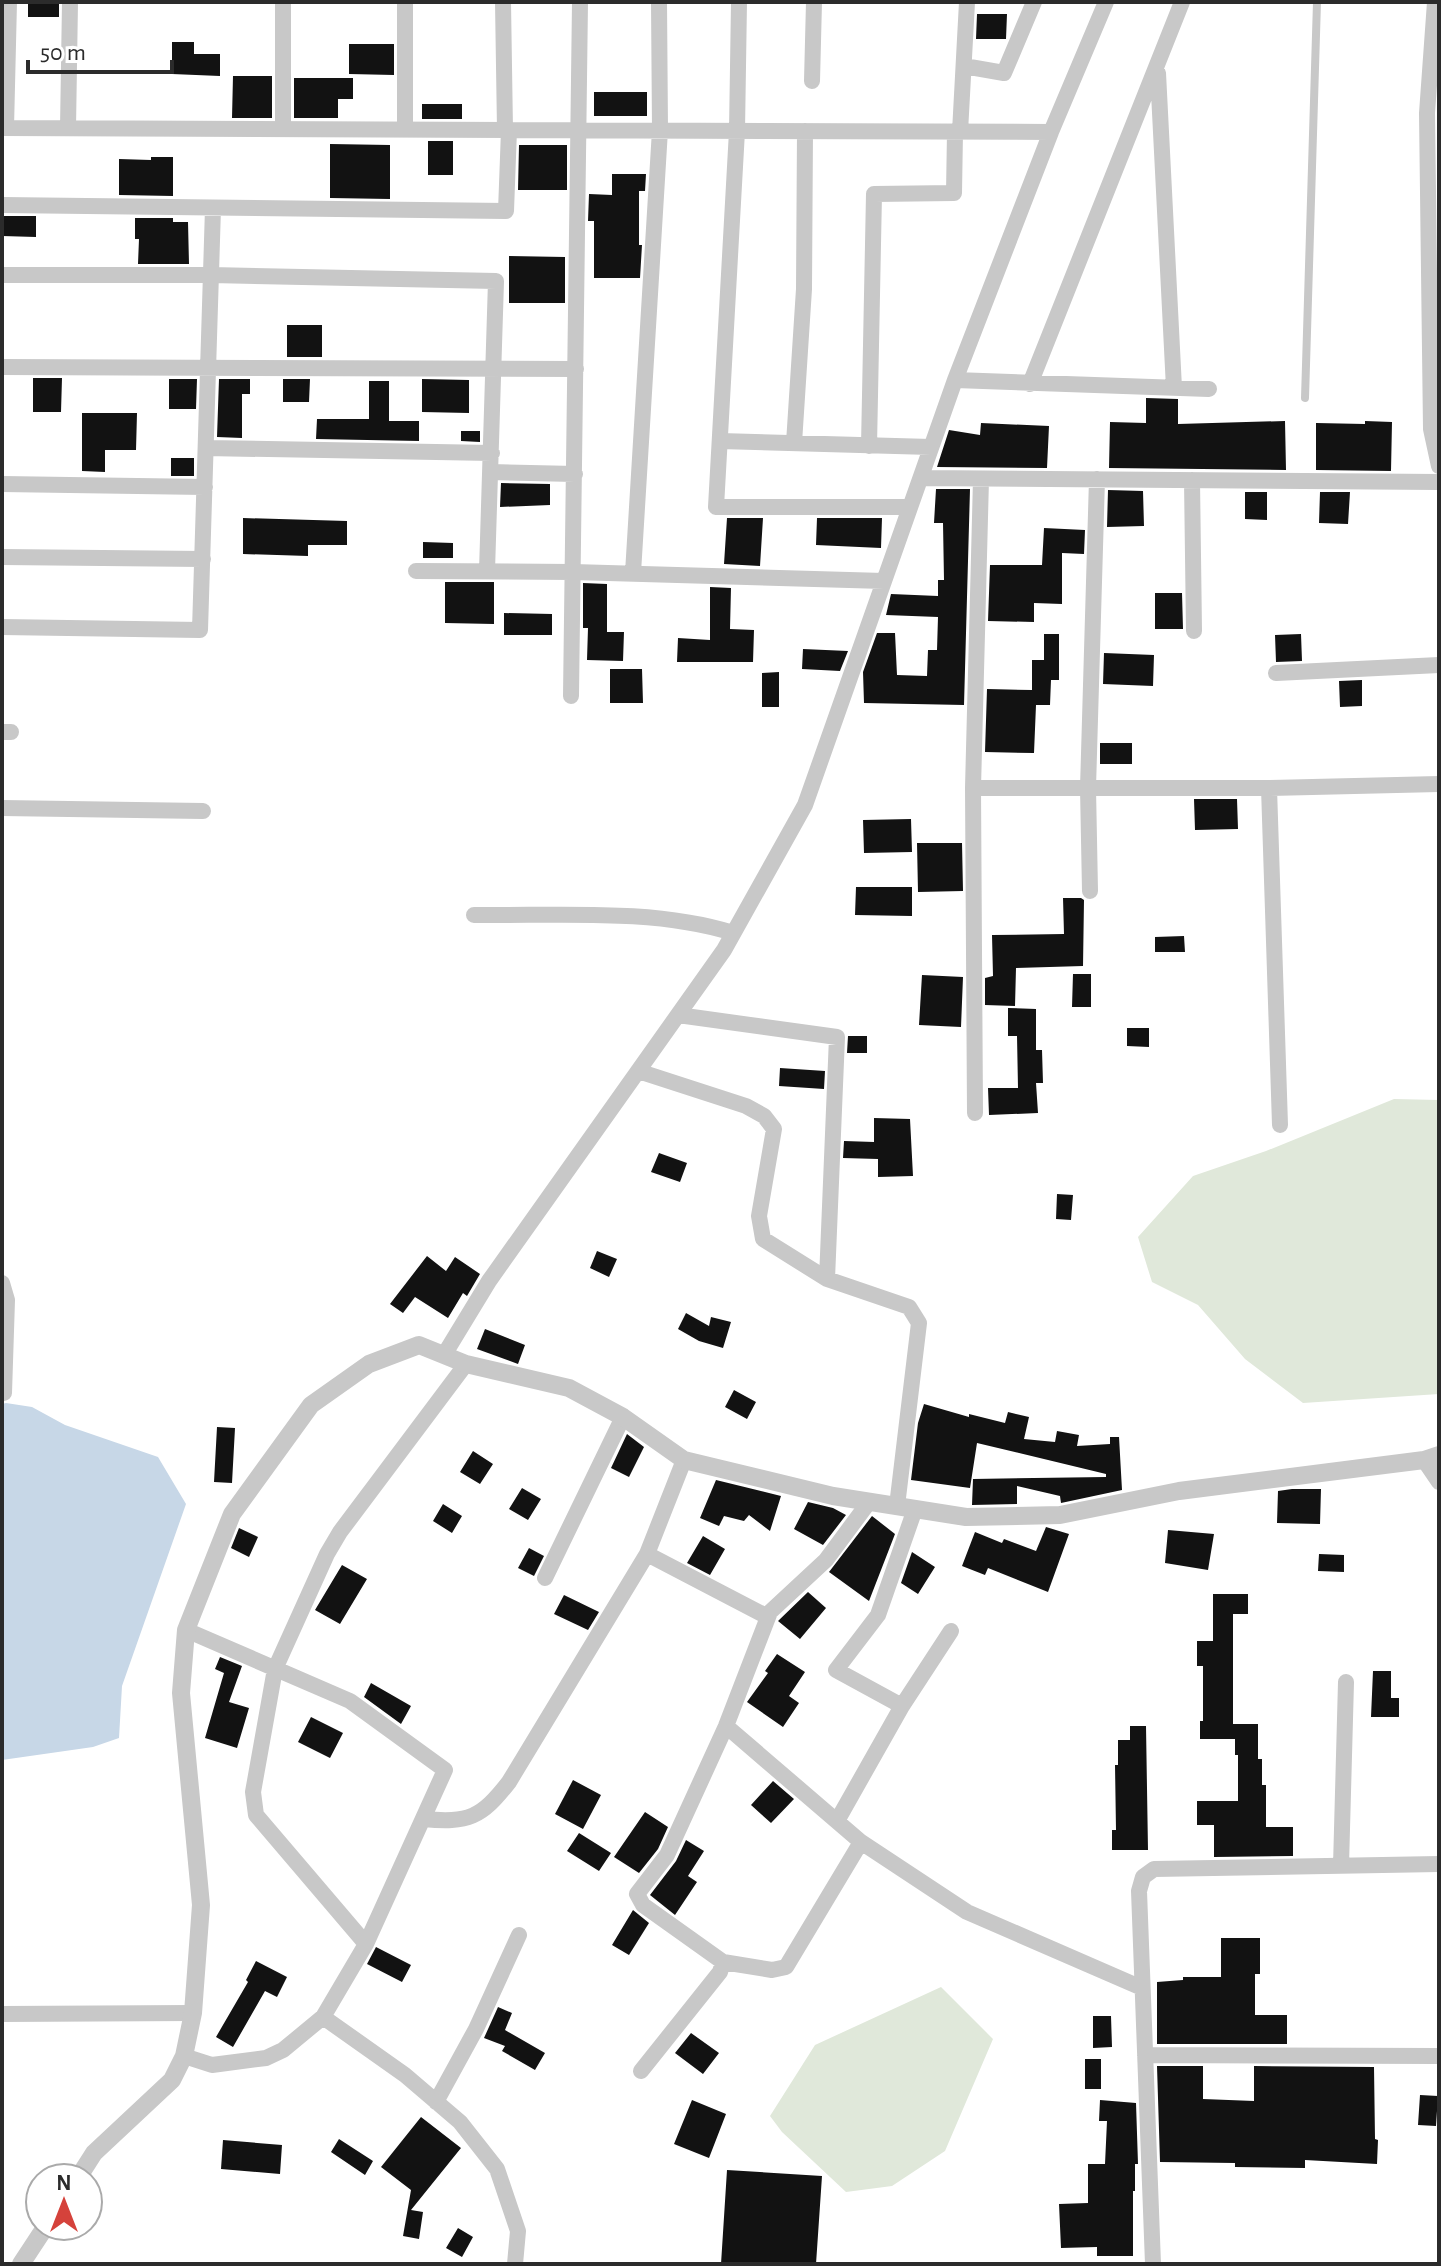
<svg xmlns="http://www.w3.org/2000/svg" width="1441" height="2266" font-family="'Alegreya Sans',sans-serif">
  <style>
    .green { fill: #e0e8da }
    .water { fill: #c7d7e7 }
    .building { fill: #121212 }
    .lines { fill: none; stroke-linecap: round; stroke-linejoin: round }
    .service { stroke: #c8c8c8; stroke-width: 8 }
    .minor { stroke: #c8c8c8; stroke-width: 16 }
    .tertiary { stroke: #c8c8c8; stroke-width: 18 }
  </style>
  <rect width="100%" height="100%" fill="#fff"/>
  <path class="green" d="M1394 1099 1439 1100V1394L1303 1403 1245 1359 1198 1305 1152 1282 1138 1237 1193 1176 1266 1151Z
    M941 1987 993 2039 945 2151 892 2186 846 2192 782 2132 770 2116 815 2045Z"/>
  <path class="water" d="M6 1403 32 1407 65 1425 158 1457 186 1504 122 1686 119 1738 93 1747 2 1760V1404Z"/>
  <path class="building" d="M28 2H59V17H28Z
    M977 14H1007L1006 39H976Z
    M172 42H194V54H220V76L172 74Z
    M349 44H394V75L349 74Z
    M233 76H272V118H232Z
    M294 78H353V99H338V118H294Z
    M594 92H647V116H594Z
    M422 104H462V119H422Z
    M428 141H453V175H428Z
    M330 144 390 145V199L330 198Z
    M519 145H567V190H518Z
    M151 157H173V196L119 195V159L151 160Z
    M612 174H646L645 191H639V245H642L640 278H594V221H588L589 194 612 195Z
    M2 216H36V237L2 236Z
    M135 218H173V222H188L189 264H138L139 239H135Z
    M509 256 565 257V303H509Z
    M287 325H322V357H287Z
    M33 378H62L61 412H33Z
    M169 379H197L196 409H169Z
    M219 379H250V394H242V438L217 437Z
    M283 379H310L309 402H283Z
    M422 379 469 380V413L422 412Z
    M369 381H389V421H419V441L316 439 317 419H369Z
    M1146 398 1178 399V424L1285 421 1286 470 1109 468 1110 422 1146 423Z
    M82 413H137L136 450H105V472L82 471Z
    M1365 421 1392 422 1391 471 1316 470V423L1365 424Z
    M981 423 1049 426 1047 468 937 467 949 430 980 435Z
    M461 431H480V442L461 441Z
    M171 458H194V476H171Z
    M501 483 550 484V505L500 507Z
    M936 489H970L964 705 864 703 863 672 877 633H895L897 675 927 676 928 650H937L938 617 886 615 891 594 938 596V580H944L943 523H934Z
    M1108 490 1143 491 1144 526 1107 527Z
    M1245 492H1267V520L1245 519Z
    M1320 492H1350L1348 524 1319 523Z
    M243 518 347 521V545H308V556L243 554Z
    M727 518H763L760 566 724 564Z
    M817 518H882L881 548 816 545Z
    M1044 528 1085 530 1084 554 1062 553V604L1034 603V622L988 621 990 565H1042Z
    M423 542 453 543V558H423Z
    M445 582H494V624L445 623Z
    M583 583 607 584V632H624L623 661 587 660 588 628H583Z
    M710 587 731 588 730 629 754 630 753 662H677L678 638 710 640Z
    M1155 593H1182L1183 629H1155Z
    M504 613 552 614V635H504Z
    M1044 634H1059V680H1051L1050 705H1036L1034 753 985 752 987 689 1032 690V660H1044Z
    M1301 634 1302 661 1276 662 1275 635Z
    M803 649 848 651 840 671 802 669Z
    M1104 653 1154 655 1153 686 1103 684Z
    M610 669H642L643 703H610Z
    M779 672V707H762V673Z
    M1362 680V706L1340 707 1339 681Z
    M1100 743H1132V764H1100Z
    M1194 799H1237L1238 829 1195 830Z
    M911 819 912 852 864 853 863 820Z
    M917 843H962L963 891 918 892Z
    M856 887H912V916L855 915Z
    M1063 898H1081L1084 900 1083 966 1016 968 1015 1006 985 1005V978L993 976 992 935 1064 934Z
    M1184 936 1185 952H1155V937Z
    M1073 974H1091V1007H1072Z
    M922 975 963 977 961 1027 919 1025Z
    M1008 1008 1036 1009V1050H1042L1043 1083H1036L1038 1113 989 1115 988 1088H1018L1017 1036H1008Z
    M1127 1028H1149V1047L1127 1046Z
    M848 1036H867V1053H847Z
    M780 1068 825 1071 824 1089 779 1086Z
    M874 1118 910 1119 913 1176 878 1177V1159L843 1158 844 1141 874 1142Z
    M659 1153 687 1163 680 1182 651 1172Z
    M1057 1194 1073 1195 1071 1220 1056 1219Z
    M597 1251 617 1259 609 1277 590 1268Z
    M427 1256 446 1271 455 1257 480 1274 467 1296 463 1293 448 1318 415 1297 403 1313 390 1304Z
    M686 1313 709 1326 711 1317 731 1322 723 1348 699 1341 678 1329Z
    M485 1329 525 1345 518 1364 477 1349Z
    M734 1390 756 1402 747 1419 725 1407Z
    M924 1404 969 1417V1414L1005 1423 1008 1412 1029 1417 1024 1439 1055 1442 1057 1431 1079 1435 1077 1446 1110 1444V1437H1119L1122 1490 1061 1503 1060 1496 1017 1486V1504L972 1505 973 1479 1106 1477V1474L977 1443 970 1488 911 1480 918 1423Z
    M217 1427 235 1428 232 1483 214 1482Z
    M627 1434 644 1447 629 1477 611 1468Z
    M473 1451 493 1464 480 1484 460 1472Z
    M716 1480 781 1496 770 1531 749 1515 744 1521 724 1516 719 1526 700 1518Z
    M522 1488 541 1499 528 1520 509 1509Z
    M1292 1489H1321L1320 1524 1277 1523 1278 1491Z
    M808 1502 833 1508 846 1515 823 1545 794 1529Z
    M443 1504 462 1516 452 1533 433 1521Z
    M872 1516 895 1534 869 1601 829 1572Z
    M1046 1527 1069 1534 1048 1592 988 1568 985 1575 962 1566 975 1532 1002 1543 1004 1539 1036 1551Z
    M239 1528 258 1537 249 1557 231 1548Z
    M1168 1530 1214 1534 1208 1570 1165 1563Z
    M703 1536 725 1549 710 1575 687 1563Z
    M529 1548 544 1556 534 1576 518 1568Z
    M912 1552 935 1567 918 1594 901 1583Z
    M1319 1554 1344 1555V1572L1318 1571Z
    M342 1565 367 1579 340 1624 315 1610Z
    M808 1592 826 1608 800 1639 778 1621Z
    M1213 1594H1248V1614H1233V1724H1258V1759H1262V1785H1266V1827H1293V1856L1214 1857V1825H1197V1801H1238V1755H1235V1739H1200V1721H1203V1666H1197V1641H1213Z
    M564 1595 599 1612 588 1630 554 1614Z
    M777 1654 805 1672 789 1696 799 1703 783 1727 747 1702 768 1673 765 1671Z
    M220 1657 242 1666 229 1702 249 1708 237 1748 205 1738 224 1673 215 1669Z
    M1373 1671H1391V1698H1399V1717H1371Z
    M371 1683 411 1706 401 1724 364 1697Z
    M311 1717 343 1733 330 1758 298 1742Z
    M1130 1726H1146L1148 1850H1112V1830H1116L1115 1765H1118V1740H1130Z
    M573 1780 601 1795 583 1829 555 1814Z
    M773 1781 794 1799 771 1823 751 1805Z
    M645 1812 668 1827 658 1849 639 1873 614 1857Z
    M579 1833 611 1853 599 1871 567 1851Z
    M686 1840 704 1851 688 1876 697 1882 675 1915 650 1895 676 1861Z
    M633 1910 649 1923 629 1955 612 1945Z
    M1221 1938H1260V1974H1255V2015H1287V2044H1157V1982L1183 1980V1977H1221Z
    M376 1947 411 1965 402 1982 367 1964Z
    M256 1961 287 1977 277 1997 265 1991 233 2047 216 2037 248 1982 246 1980Z
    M498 2007 512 2013 505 2030 545 2053 535 2070 502 2051 505 2046 484 2038Z
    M1093 2016H1111L1112 2047 1093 2048Z
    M691 2033 719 2053 703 2074 675 2053Z
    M1085 2059H1101V2089H1085Z
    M1157 2066H1203V2099L1254 2101V2066L1374 2067 1375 2139 1378 2140 1377 2164 1305 2160V2168L1235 2167V2163L1160 2162Z
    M1420 2095 1438 2096 1436 2126 1418 2125Z
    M692 2100 726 2114 709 2158 674 2144Z
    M1100 2100 1136 2103 1138 2164H1135V2191H1133V2256H1097V2247L1061 2248 1059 2204 1088 2203V2164H1105L1107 2121H1099Z
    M421 2117 461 2148 411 2210 423 2212 419 2239 403 2236 411 2190 381 2167Z
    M339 2139 373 2161 365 2175 331 2152Z
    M223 2140 282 2145 280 2174 221 2169Z
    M727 2170 822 2176 816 2264H721Z
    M458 2228 473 2237 462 2257 446 2248Z"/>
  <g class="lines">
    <path class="service" d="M1305 398 1317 2"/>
    <path class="minor" d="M283 2V129
      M405 2V129
      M503 2 505 130
      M739 2 737 131 716 507H910
      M1435 2 1427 113 1431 429 1439 466
      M964 66 1004 73 1034 2
      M1158 73 1174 388
      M812 81 814 2
      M2 128 1051 132
      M6 128 9 2
      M68 128 70 2
      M960 132 967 2
      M2 205 506 211 509 130
      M2 275H211L496 281 487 571
      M2 367 576 369
      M955 380 1209 389
      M1030 384 1182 2
      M720 441 931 447
      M794 443 804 289 805 131
      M869 446 874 194 954 193 955 132
      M206 448 492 453
      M491 472 575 474
      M922 478 1439 482
      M1192 480 1194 631
      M2 484 205 487
      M2 557 203 559
      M416 571 573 572 884 581
      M633 573 660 130 659 2
      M2 627 200 630 213 208
      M1276 673 1439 665
      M571 696 580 2
      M2 732H11
      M973 788H1269L1439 784
      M1269 788 1280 1125
      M2 808 203 811
      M1090 891 1088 788 1097 479
      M474 915C557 916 654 908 733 933
      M678 1015 837 1037 827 1279
      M638 1071 746 1106 764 1116 774 1129 759 1216 763 1239 827 1279 909 1307 919 1323 897 1506
      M975 1113 973 788 981 479
      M2 1283 7 1300 4 1393
      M444 1355 489 1281 724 950 805 805 955 380 1051 132 1106 2
      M1424 1460 1439 1482
      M647 1554 768 1617
      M545 1578 623 1417
      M902 1706 836 1670 878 1615 915 1509
      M726 1726 861 1842 967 1912 1142 1988
      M423 1819C469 1823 481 1818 509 1782L647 1554 684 1460
      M837 1821 902 1706 951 1631
      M1341 1866 1346 1682
      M366 1944 256 1815 253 1792 275 1669 327 1554 340 1532 466 1364
      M723 1962 772 1970 786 1967 861 1842
      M2 2014 193 2013
      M323 2017 405 2075 460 2122 497 2169 518 2231 515 2264
      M1145 2055 1439 2056
      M184 2056 212 2065 266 2058 283 2050 323 2017 366 1944 445 1770 350 1701 186 1630
      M641 2071 720 1972 723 1962 643 1905 637 1894 667 1855 726 1726 770 1612 826 1560 869 1502
      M436 2102 476 2029 519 1935
      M1153 2264 1139 1891 1143 1877 1154 1869 1439 1864"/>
    <path class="tertiary" d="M78 2178 94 2153 172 2080 184 2056 193 2013 201 1905 181 1693 186 1630 232 1514 311 1405 369 1364 419 1345 466 1364 569 1388 623 1417 684 1460 833 1496 966 1517 1060 1515 1179 1491 1424 1460 1439 1455
      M21 2264 46 2226"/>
  </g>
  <rect width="1441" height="2266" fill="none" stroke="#2b2b2b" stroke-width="8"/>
  <g transform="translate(64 2202)"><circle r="38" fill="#ffffff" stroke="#aaaaaa" stroke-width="2"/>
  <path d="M0-6L14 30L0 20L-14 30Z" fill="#d5423b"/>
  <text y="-12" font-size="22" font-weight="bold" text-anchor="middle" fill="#2b2b2b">N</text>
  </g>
  <path d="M28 60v12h144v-12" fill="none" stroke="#2b2b2b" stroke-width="4"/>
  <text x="40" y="60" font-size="24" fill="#2b2b2b" stroke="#ffffff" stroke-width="6" paint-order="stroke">50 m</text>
</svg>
